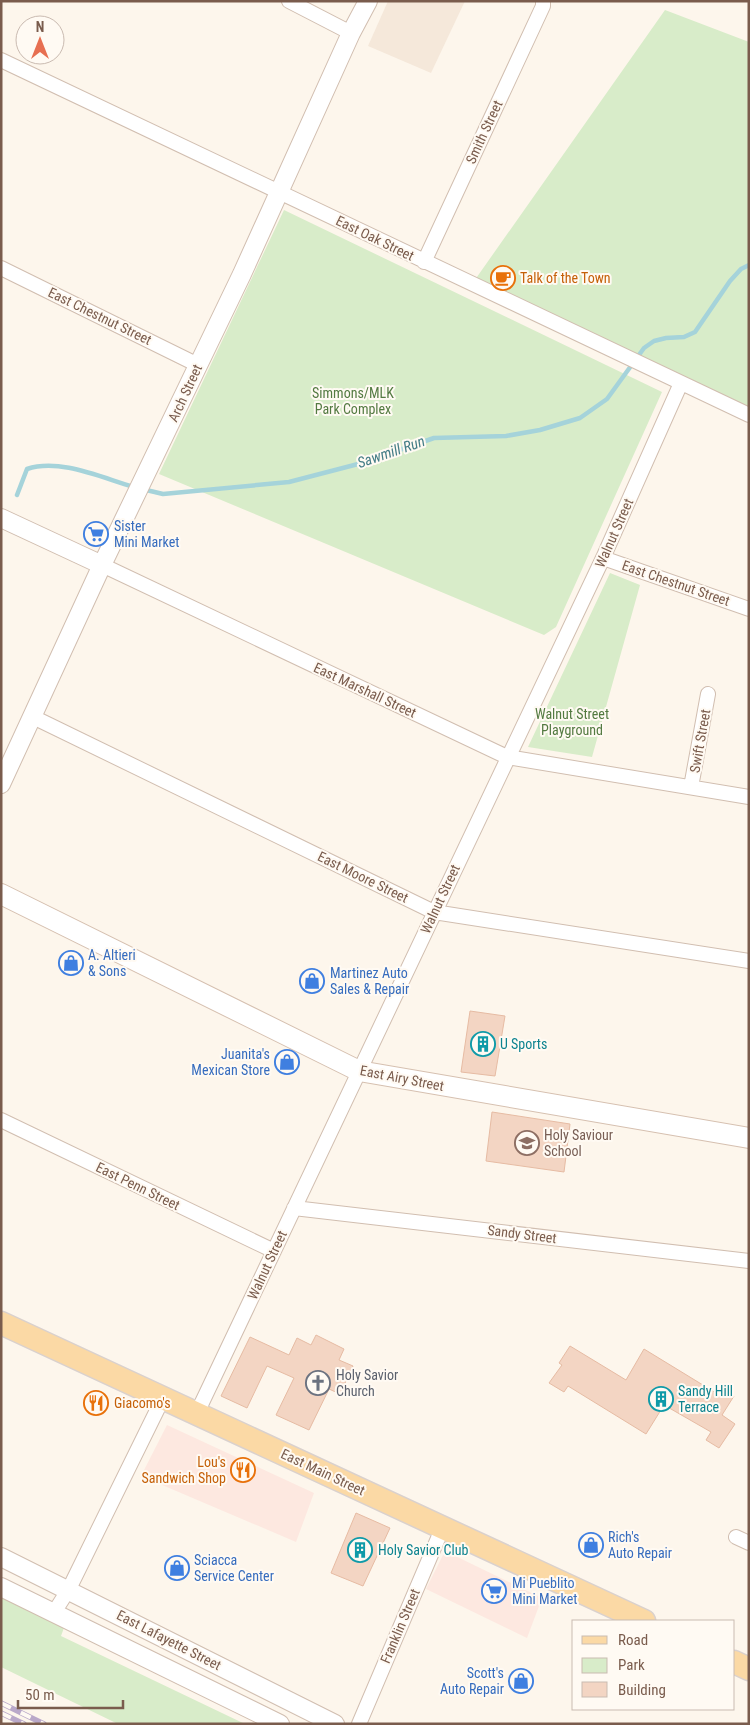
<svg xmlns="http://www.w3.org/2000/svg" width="750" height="1725" font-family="'Roboto Condensed',sans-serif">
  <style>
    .residential { fill: #f5e8da }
    .commercial { fill: #fde8e0 }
    .green { fill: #d8ecc9 }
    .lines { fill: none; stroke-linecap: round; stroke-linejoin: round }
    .stream { stroke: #a5d3da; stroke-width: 4.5 }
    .building { fill: #f3d5c3; stroke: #e6bba3 }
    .minor-casing { stroke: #d1beb0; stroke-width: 16 }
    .tertiary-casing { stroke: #d1beb0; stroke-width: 20 }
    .secondary-casing { stroke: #d6c0b0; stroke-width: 22 }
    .primary-casing { stroke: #dad1cd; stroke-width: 25 }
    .minor { stroke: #fff; stroke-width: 14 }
    .tertiary { stroke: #fff; stroke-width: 18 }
    .secondary { stroke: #fff; stroke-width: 20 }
    .primary { stroke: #fbd9a5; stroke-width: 22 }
    .rail-casing { stroke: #b9a8c9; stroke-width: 5.5 }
    .rail { stroke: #fffaf3; stroke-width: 4; stroke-dasharray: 11; stroke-linecap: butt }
    .labels { text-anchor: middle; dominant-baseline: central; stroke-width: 4; stroke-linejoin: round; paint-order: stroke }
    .street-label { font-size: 14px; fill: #7a5c4d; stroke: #fffaf3 }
    .food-label { font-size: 14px; fill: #c56008; stroke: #fffaf3; text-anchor: start }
    .park-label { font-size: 14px; fill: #537a41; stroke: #fffaf3 }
    .shop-label { font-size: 14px; fill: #366cbe; stroke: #fffaf3; text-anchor: start }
    .culture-label { font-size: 14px; fill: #0d838f; stroke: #fffaf3; text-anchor: start }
    .education-label { font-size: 14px; fill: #785e54; stroke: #fffaf3; text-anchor: start }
    .worship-label { font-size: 14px; fill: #5b616d; stroke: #fffaf3; text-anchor: start }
    .water-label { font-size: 15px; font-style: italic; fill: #437c86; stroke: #fffaf3 }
  </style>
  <rect width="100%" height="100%" fill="#fdf6ec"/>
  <path class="residential" d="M388 1H465L431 73 368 46Z"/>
  <path class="commercial" d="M167 1425 314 1493 296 1542 141 1476Z
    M445 1551 542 1598 527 1638 426 1589Z"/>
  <path class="green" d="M665 10 749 42V415L472 284Z
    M284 210 662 392 556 627 544 635 159 474Z
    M610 573 640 585 592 757 528 747Z
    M1 1595 65 1625 61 1636 245 1724H118L1 1667Z"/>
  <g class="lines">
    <path class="stream" d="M142 489 163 494 289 482 362 463 434 438 506 436 540 430 580 418 607 399 644 348 654 341 666 338 684 337 695 332 730 281 741 269 749 265
      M17 495 27 469C60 458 102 478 134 487"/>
  </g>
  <path class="building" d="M470 1011 505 1016 495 1076 461 1072Z
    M492 1112 570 1124 564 1172 486 1161Z
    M316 1335 344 1349 339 1360 353 1366 340 1394 329 1389 309 1430 276 1415 294 1378 267 1366 247 1408 221 1396 250 1337 289 1355 297 1338 311 1345Z
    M570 1346 626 1380 644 1349 716 1393 719 1388 734 1396 722 1415 735 1424 719 1448 706 1440 711 1432 664 1405 646 1434 568 1386 564 1392 549 1383 562 1365 559 1363Z
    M356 1513 390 1528 363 1586 331 1573Z"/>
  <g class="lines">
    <defs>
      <path id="minor" d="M289 1 351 33
        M1 60 749 415
        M424 262 543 6V1
        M1 268 198 365
        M603 558 749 609
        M102 565 507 757 749 797
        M33 717 434 912 749 961
        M691 787 708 694
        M1 1120 274 1251
        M294 1208 749 1261
        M197 1413 603 558 681 383
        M736 1537 749 1543
        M53 1614 69 1589 163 1398
        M359 1724 442 1529"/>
      <path id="tertiary" d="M1 518 102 565
        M1 784 102 565 242 274 351 33 368 1
        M1 1557 335 1724
        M1 1587 280 1724"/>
      <path id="secondary" d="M1 894 359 1071 749 1138"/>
      <path id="primary" d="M1 1323 644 1621
        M734 1662 749 1669"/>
    </defs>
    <use href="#minor" class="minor-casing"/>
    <use href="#tertiary" class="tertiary-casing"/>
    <use href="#secondary" class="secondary-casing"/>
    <use href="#primary" class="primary-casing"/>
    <use href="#minor" class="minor"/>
    <use href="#tertiary" class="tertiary"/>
    <use href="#secondary" class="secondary"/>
    <use href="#primary" class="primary"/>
    <defs>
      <path id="rail" d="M1 1703 44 1724
        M1 1713 24 1724"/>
    </defs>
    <use href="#rail" class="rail-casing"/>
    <use href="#rail" class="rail"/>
  </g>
  <defs>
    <symbol id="cafe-ring" viewBox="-11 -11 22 22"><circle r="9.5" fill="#fffaf3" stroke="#e8710a" stroke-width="1.5"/><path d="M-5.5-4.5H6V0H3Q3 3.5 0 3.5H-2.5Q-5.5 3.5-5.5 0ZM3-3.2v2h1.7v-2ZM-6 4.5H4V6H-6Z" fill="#e8710a"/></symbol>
    <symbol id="supermarket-ring" viewBox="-11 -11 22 22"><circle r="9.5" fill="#fffaf3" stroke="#3f7fe0" stroke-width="1.5"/><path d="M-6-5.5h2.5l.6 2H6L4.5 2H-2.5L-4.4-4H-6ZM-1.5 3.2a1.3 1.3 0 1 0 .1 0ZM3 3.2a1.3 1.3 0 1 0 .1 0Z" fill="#3f7fe0"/></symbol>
    <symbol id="shop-ring" viewBox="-11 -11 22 22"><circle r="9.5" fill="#fffaf3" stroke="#3f7fe0" stroke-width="1.5"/><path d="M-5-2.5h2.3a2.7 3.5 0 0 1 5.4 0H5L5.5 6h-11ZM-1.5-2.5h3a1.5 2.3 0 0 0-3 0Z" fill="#3f7fe0"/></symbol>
    <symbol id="building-ring" viewBox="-11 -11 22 22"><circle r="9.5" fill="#fffaf3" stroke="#0f9aa8" stroke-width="1.5"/><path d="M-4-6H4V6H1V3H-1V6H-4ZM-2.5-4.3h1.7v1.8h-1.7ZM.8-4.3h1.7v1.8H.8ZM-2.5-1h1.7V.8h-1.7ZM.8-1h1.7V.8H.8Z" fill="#0f9aa8"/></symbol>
    <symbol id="school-ring" viewBox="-11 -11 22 22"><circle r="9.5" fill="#fffaf3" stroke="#8d6e63" stroke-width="1.5"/><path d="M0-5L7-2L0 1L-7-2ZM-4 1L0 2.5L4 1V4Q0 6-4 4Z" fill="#8d6e63"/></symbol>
    <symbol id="church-ring" viewBox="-11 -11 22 22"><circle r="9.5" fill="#fffaf3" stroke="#6b7280" stroke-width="1.5"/><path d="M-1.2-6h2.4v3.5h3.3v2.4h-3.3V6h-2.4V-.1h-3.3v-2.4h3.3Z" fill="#6b7280"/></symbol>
    <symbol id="restaurant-ring" viewBox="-11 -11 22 22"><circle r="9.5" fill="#fffaf3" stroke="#e8710a" stroke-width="1.5"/><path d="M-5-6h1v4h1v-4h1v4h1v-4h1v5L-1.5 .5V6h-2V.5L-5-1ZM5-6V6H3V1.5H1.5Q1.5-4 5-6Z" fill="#e8710a"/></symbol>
  </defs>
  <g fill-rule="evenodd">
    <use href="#cafe-ring" x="489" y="264" width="28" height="28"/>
    <use href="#supermarket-ring" x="82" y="520" width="28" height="28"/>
    <use href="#shop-ring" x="57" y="949" width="28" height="28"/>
    <use href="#shop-ring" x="298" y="967" width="28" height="28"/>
    <use href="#building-ring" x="469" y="1030" width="28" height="28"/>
    <use href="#shop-ring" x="273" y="1048" width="28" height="28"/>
    <use href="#school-ring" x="513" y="1129" width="28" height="28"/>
    <use href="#church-ring" x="304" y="1369" width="28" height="28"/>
    <use href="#building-ring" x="647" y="1385" width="28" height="28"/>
    <use href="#restaurant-ring" x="82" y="1389" width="28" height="28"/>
    <use href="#restaurant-ring" x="229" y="1456" width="28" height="28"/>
    <use href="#shop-ring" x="577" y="1531" width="28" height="28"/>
    <use href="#building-ring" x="346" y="1536" width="28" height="28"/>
    <use href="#shop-ring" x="163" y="1554" width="28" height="28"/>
    <use href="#supermarket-ring" x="480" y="1577" width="28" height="28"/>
    <use href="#shop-ring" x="507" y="1667" width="28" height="28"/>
  </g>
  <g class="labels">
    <g class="street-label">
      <text transform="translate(484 132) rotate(-65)">Smith Street</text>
      <text transform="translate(375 238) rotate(26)">East Oak Street</text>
      <text transform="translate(100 316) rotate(26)">East Chestnut Street</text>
      <text transform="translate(185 393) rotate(-65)">Arch Street</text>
      <text transform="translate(614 533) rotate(-66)">Walnut Street</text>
      <text transform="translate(676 583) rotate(19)">East Chestnut Street</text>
      <text transform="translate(365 690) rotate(25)">East Marshall Street</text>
      <text transform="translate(700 741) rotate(-80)">Swift Street</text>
      <text transform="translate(363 877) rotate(26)">East Moore Street</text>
      <text transform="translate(440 899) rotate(-65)">Walnut Street</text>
      <text transform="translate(402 1078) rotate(11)">East Airy Street</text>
      <text transform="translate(138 1186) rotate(26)">East Penn Street</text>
      <text transform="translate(522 1234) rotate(7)">Sandy Street</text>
      <text transform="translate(267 1265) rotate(-65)">Walnut Street</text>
      <text transform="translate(323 1472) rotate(25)">East Main Street</text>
      <text transform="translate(400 1626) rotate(-67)">Franklin Street</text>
      <text transform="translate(169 1640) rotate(27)">East Lafayette Street</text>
    </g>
    <g class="food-label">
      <text x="520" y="278">Talk of the Town</text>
      <text x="114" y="1403">Giacomo's</text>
      <text x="226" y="1462" text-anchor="end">Lou's<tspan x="226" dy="16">Sandwich Shop</tspan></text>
    </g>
    <g class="park-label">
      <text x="353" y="393">Simmons/MLK<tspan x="353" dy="16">Park Complex</tspan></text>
      <text x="572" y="714">Walnut Street<tspan x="572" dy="16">Playground</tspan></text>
    </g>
    <g class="shop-label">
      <text x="114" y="526">Sister<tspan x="114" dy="16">Mini Market</tspan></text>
      <text x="88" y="955">A. Altieri<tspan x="88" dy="16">&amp; Sons</tspan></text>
      <text x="330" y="973">Martinez Auto<tspan x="330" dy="16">Sales &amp; Repair</tspan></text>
      <text x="270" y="1054" text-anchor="end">Juanita's<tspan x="270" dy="16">Mexican Store</tspan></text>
      <text x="608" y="1537">Rich's<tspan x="608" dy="16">Auto Repair</tspan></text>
      <text x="194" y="1560">Sciacca<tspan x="194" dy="16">Service Center</tspan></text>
      <text x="512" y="1583">Mi Pueblito<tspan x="512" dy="16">Mini Market</tspan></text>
      <text x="504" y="1673" text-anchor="end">Scott's<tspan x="504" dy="16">Auto Repair</tspan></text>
    </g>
    <g class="culture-label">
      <text x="500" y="1044">U Sports</text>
      <text x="678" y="1391">Sandy Hill<tspan x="678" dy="16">Terrace</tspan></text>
      <text x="378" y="1550">Holy Savior Club</text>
    </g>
    <g class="education-label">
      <text x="544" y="1135">Holy Saviour<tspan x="544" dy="16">School</tspan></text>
    </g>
    <g class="worship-label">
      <text x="336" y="1375">Holy Savior<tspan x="336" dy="16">Church</tspan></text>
    </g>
    <g class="water-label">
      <text transform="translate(391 452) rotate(-19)">Sawmill Run</text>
    </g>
  </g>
  <rect width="750" height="1725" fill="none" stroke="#7a5c4d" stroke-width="5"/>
  <rect x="572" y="1620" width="162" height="90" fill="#fffaf3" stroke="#cabbb1"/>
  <rect x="582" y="1636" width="25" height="8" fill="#fbd9a5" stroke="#cabbb1"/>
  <text x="618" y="1645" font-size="15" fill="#7a5c4d">Road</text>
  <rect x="582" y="1658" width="25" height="15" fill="#d8ecc9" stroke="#cabbb1"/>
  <text x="618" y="1670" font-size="15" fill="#7a5c4d">Park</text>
  <rect x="582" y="1682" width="25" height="15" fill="#f3d5c3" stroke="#cabbb1"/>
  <text x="618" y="1695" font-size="15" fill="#7a5c4d">Building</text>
  <g transform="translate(40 40)"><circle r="24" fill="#fffaf3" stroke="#cabbb1"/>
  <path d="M0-4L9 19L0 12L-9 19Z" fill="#e76f51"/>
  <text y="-8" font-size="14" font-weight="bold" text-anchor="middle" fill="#7a5c4d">N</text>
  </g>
  <path d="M18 1700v8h105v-8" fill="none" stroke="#7a5c4d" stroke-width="2.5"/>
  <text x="25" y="1700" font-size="15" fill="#7a5c4d" stroke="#fffaf3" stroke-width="4" paint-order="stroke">50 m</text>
</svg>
